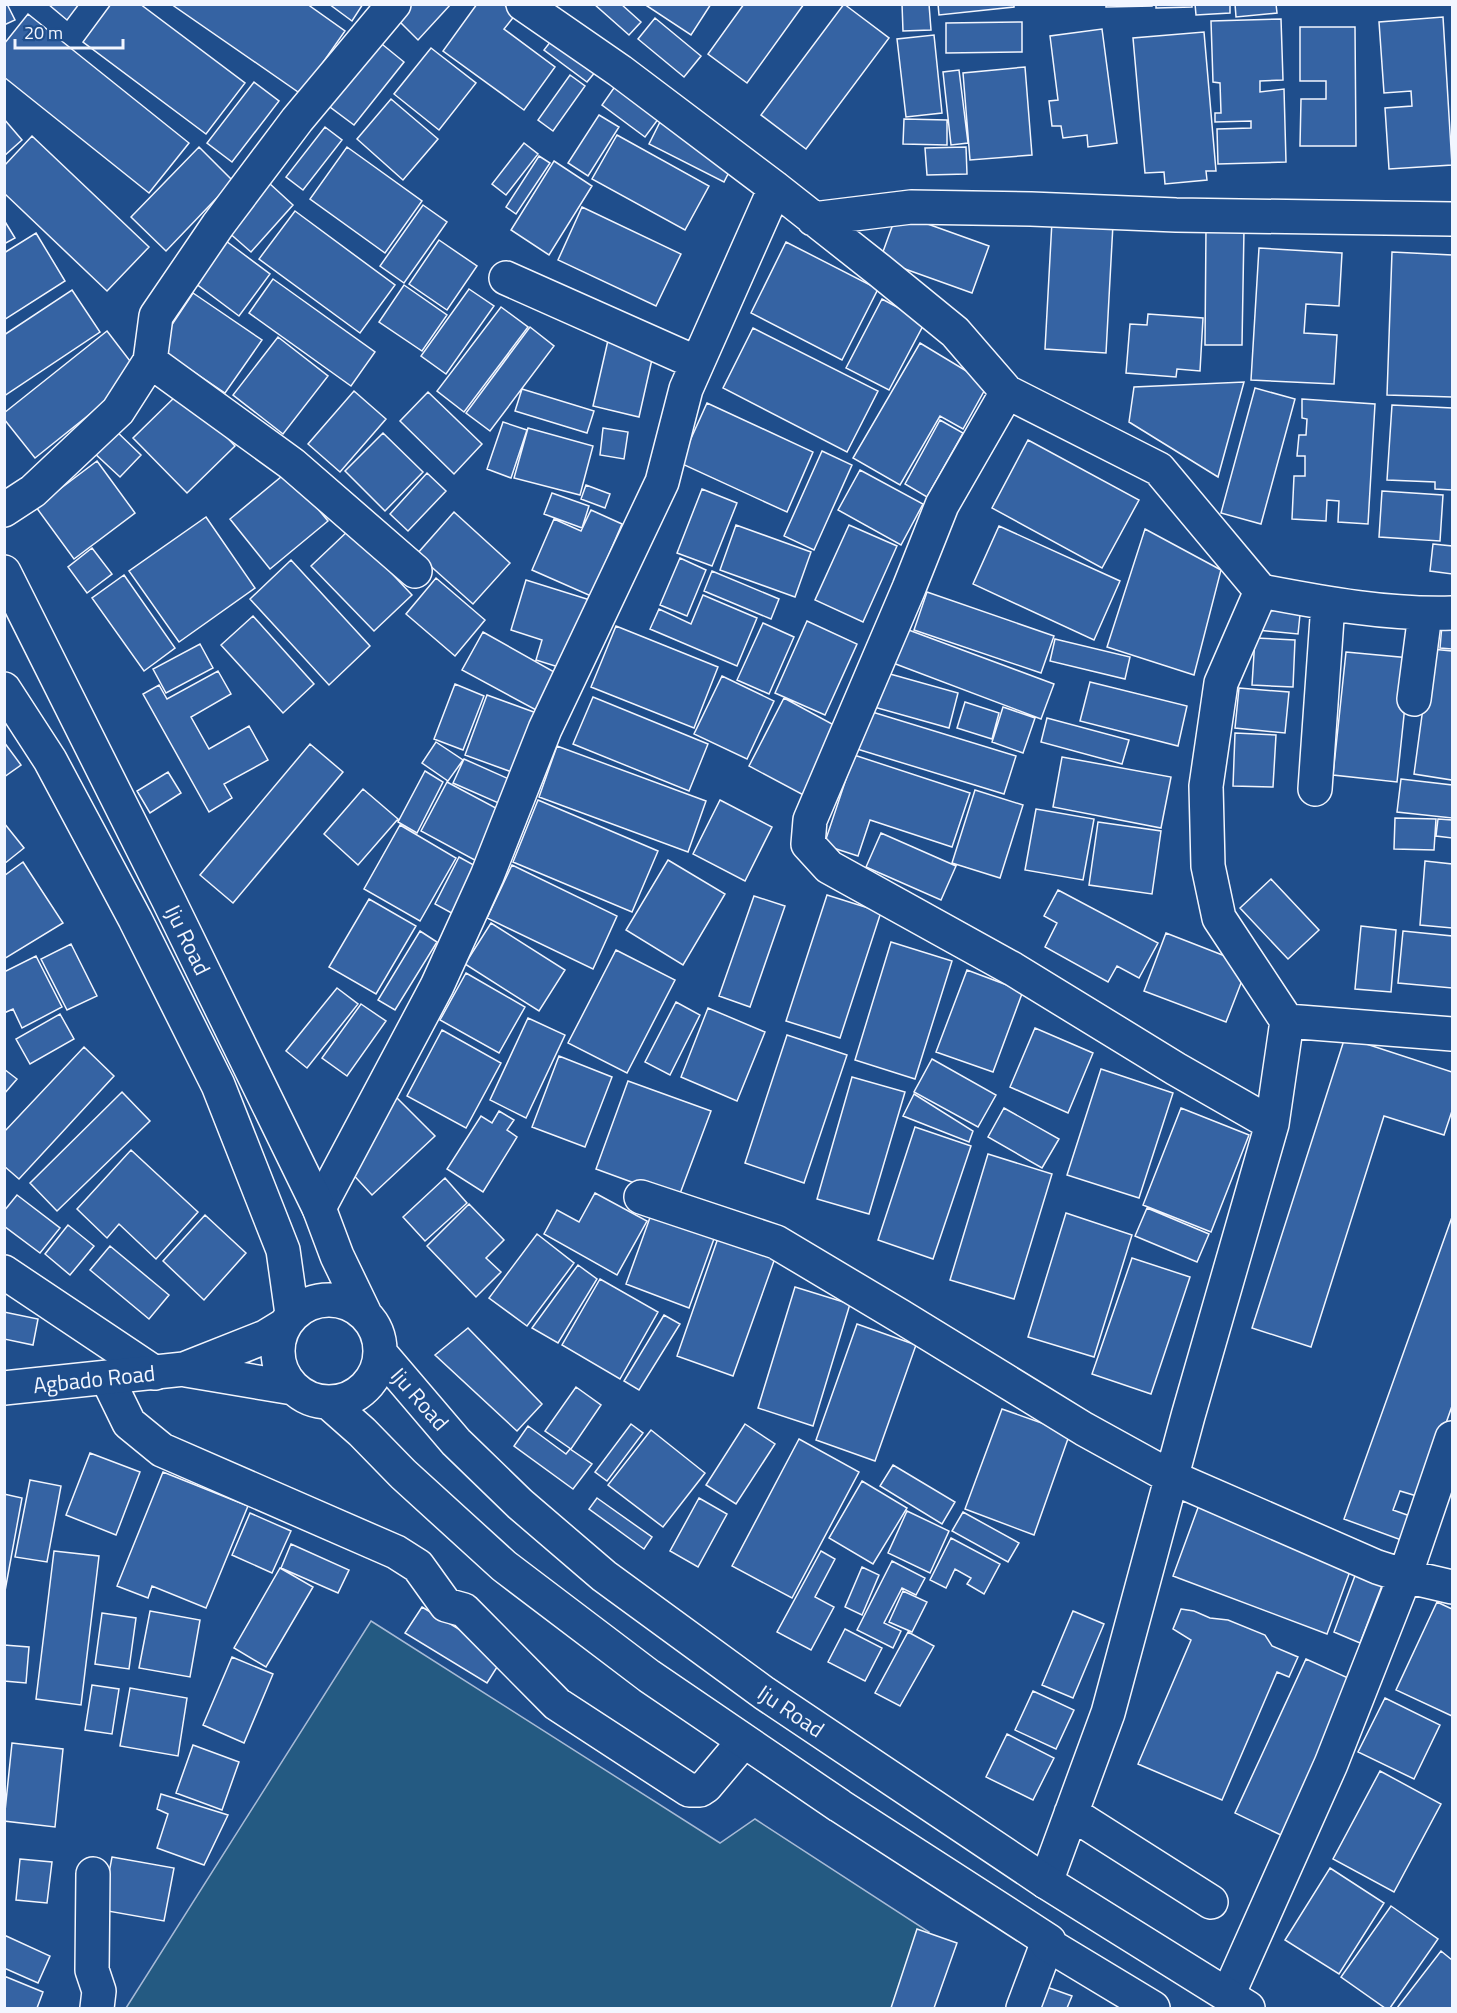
<svg xmlns="http://www.w3.org/2000/svg" width="1457" height="2013" font-family="'Titillium Web',sans-serif">
  <style>
    .green { fill: #245a82; stroke: #a8bbd7; stroke-width: 1.5 }
    .building { fill: #3563a3; stroke: #f2f6ff; stroke-width: 1.5 }
    .lines { fill: none; stroke-linecap: round; stroke-linejoin: round }
    .minor-casing { stroke: #f2f6ff; stroke-width: 36 }
    .major-casing { stroke: #f2f6ff; stroke-width: 36 }
    .minor { stroke: #1f4e8c; stroke-width: 33 }
    .major { stroke: #1f4e8c; stroke-width: 33 }
    .labels { text-anchor: middle; dominant-baseline: central; stroke-width: 4.5; stroke-linejoin: round; paint-order: stroke }
    .street-label { font-size: 22px; fill: #f2f6ff; stroke: #1f4e8c }
  </style>
  <rect width="100%" height="100%" fill="#1f4e8c"/>
  <path class="green" d="M371 1621 720 1843 755 1819 929 1932 895 2008H126Z"/>
  <path class="building" d="M4 4H7L15 20 4 25Z
    M48 4H79L67 20Z
    M111 4H140L245 83 206 134 83 42Z
    M171 4H307L345 31 301 94Z
    M329 4H363L352 21Z
    M399 4H451L418 40 391 13Z
    M477 4H503L516 14 504 29 555 67 524 110 443 51Z
    M594 4H621L641 22 629 35Z
    M644 4H711L691 35Z
    M744 4H804L747 83 708 54Z
    M844 4 889 38 806 149 761 115Z
    M902 4H929L931 30 903 31Z
    M938 4H1014V7L939 15Z
    M1106 4H1152V6L1106 7Z
    M1156 4H1192V7L1156 8Z
    M1195 4H1230V13L1196 15Z
    M1235 4H1276L1277 13 1236 17Z
    M28 14 189 143 149 193 4 77V44Z
    M1443 17 1452 165 1389 169 1385 108 1412 106 1411 91 1384 93 1379 22Z
    M655 18 701 56 684 77 638 39Z
    M1281 19 1283 80 1260 81V92L1284 89 1286 162 1218 164 1217 129 1251 128V121L1215 122V113H1221L1220 83 1213 82 1211 21Z
    M1022 22V52L946 53V23Z
    M1300 27H1355L1356 146H1300L1301 99H1326V81H1300Z
    M1102 29 1117 143 1088 147 1087 135 1063 138 1061 126H1052L1049 101 1058 100 1050 36Z
    M558 32 601 65 587 82 544 50Z
    M1204 32 1216 171H1206L1207 180 1165 184 1164 172 1145 173 1133 38Z
    M934 35 942 113 906 117 897 39Z
    M372 36 404 62 354 125 322 101Z
    M431 48 476 83 439 130 394 94Z
    M1025 67 1032 155 970 160 963 73Z
    M959 70 968 143 951 145 943 72Z
    M570 75 585 86 553 131 538 120Z
    M254 82 279 101 232 162 207 143Z
    M616 85 659 118 645 137 602 105Z
    M391 99 438 139 403 180 357 139Z
    M599 115 619 127 588 176 568 163Z
    M4 119 22 140 4 156Z
    M904 119 947 120V145L903 144Z
    M660 122 735 160 724 182 649 144Z
    M325 127 342 140 303 190 286 177Z
    M617 135 709 186 685 230 592 179Z
    M32 136 149 247 107 291 4 193V166Z
    M524 143 538 154 506 195 492 184Z
    M199 147 233 181 166 251 131 217Z
    M347 147 422 201 385 253 310 199Z
    M966 147 967 174 927 175 925 148Z
    M539 156 550 163 516 214 506 207Z
    M554 161 592 186 549 255 511 230Z
    M269 183 293 205 251 252 227 231Z
    M423 205 447 222 404 283 380 266Z
    M582 207 681 254 656 306 558 260Z
    M295 211 395 285 360 333 259 259Z
    M897 213 989 246 972 293 880 260Z
    M4 220 15 238 4 244Z
    M1052 221 1113 224 1106 353 1045 349Z
    M1206 228 1244 229 1242 345H1205Z
    M36 233 65 281 4 320V253Z
    M222 238 270 274 239 316 191 280Z
    M439 240 477 266 447 310 409 284Z
    M786 242 878 289 842 360 751 313Z
    M1259 248 1342 253 1339 306 1306 304 1304 333 1337 335 1334 384 1251 380Z
    M1392 252 1452 255V397L1387 395Z
    M273 279 375 352 351 386 249 313Z
    M404 285 447 315 422 351 379 322Z
    M469 289 494 306 446 374 421 356Z
    M72 290 100 332 4 396V335Z
    M193 293 262 340 225 393 157 347Z
    M882 299 925 322 889 390 846 368Z
    M501 307 528 327 464 412 437 391Z
    M1148 314 1203 318 1200 371 1177 369 1176 377 1126 373 1130 324 1147 325Z
    M530 327 554 346 490 431 466 413Z
    M753 328 878 391 847 452 723 388Z
    M107 331 140 374 35 458 4 419V413Z
    M609 336 655 346 639 417 593 406Z
    M278 337 328 376 283 434 233 395Z
    M920 343 988 384 963 429 940 416 900 485 853 458Z
    M1244 382 1218 477 1129 422 1134 387Z
    M1255 388 1295 399 1261 524 1221 513Z
    M522 389 594 411 587 433 515 411Z
    M182 390 235 446 187 493 133 438Z
    M354 391 386 419 340 472 308 444Z
    M428 392 482 444 454 474 400 421Z
    M1302 399 1375 404 1368 524 1338 522 1339 501 1327 500 1326 521 1292 519 1294 476H1305V456H1297L1299 435H1306L1307 419 1302 418Z
    M707 403 813 452 787 512 680 463Z
    M1392 405 1452 408V490L1435 489V482L1387 480Z
    M940 420 963 433 927 497 905 484Z
    M503 422 527 430 511 478 487 469Z
    M113 428 141 455 120 477 91 450Z
    M528 428 593 446 580 495 514 478Z
    M603 428 628 432 624 459 600 455Z
    M383 433 423 472 385 511 345 471Z
    M1028 440 1139 500 1102 568 992 508Z
    M822 451 852 465 814 550 784 536Z
    M97 461 135 513 74 559 36 507Z
    M860 470 923 504 901 545 838 510Z
    M287 472 328 521 270 569 230 519Z
    M427 473 446 491 408 531 390 514Z
    M586 485 610 494 605 508 581 499Z
    M702 489 737 503 712 566 677 553Z
    M1382 491 1443 495 1440 541 1379 537Z
    M552 493 589 506 582 528 544 514Z
    M591 510 622 524 591 596 532 570 554 519 581 531Z
    M454 512 510 563 473 604 417 554Z
    M206 517 255 588 179 642 129 571Z
    M736 525 811 552 795 597 720 570Z
    M849 525 897 546 863 622 815 600Z
    M999 526 1120 581 1094 640 973 584Z
    M350 529 412 595 374 631 311 566Z
    M1145 529 1221 570 1194 675 1107 647Z
    M1433 544 1452 546V574L1430 571Z
    M92 548 112 574 87 593 68 567Z
    M680 558 706 570 687 616 660 605Z
    M291 560 370 646 329 685 250 599Z
    M712 571 779 599 771 619 704 591Z
    M124 575 175 648 144 671 92 598Z
    M436 578 485 620 455 656 406 614Z
    M526 580 590 600 568 670 536 660 542 640 511 630Z
    M927 592 1054 636 1041 673 914 630Z
    M703 595 757 618 737 666 650 629 659 609 691 624Z
    M1260 601 1301 605 1298 634 1257 630Z
    M253 616 314 684 283 713 221 645Z
    M807 621 857 644 825 715 775 693Z
    M763 623 794 637 769 694 737 680Z
    M1442 625 1452 626V649L1440 648Z
    M616 626 718 667 694 728 591 687Z
    M906 629 1054 684 1041 719 893 663Z
    M483 632 556 673 536 710 462 670Z
    M1255 638 1295 640 1293 687 1252 685Z
    M1055 639 1130 657 1125 679 1050 661Z
    M200 644 213 668 166 693 153 669Z
    M1431 649 1452 651V780L1414 774Z
    M1346 652 1410 658 1397 782 1333 775Z
    M218 671 231 694 191 717 209 749 249 726 268 760 224 784 232 798 209 812 143 694 159 685 167 699Z
    M883 672 958 693 949 728 874 707Z
    M722 676 774 701 747 759 694 734Z
    M1090 682 1187 706 1178 746 1080 721Z
    M455 684 484 696 463 750 434 739Z
    M1239 688 1289 692 1285 733 1235 728Z
    M487 695 542 715 520 775 465 755Z
    M593 697 708 744 689 791 573 744Z
    M784 698 845 731 809 798 749 766Z
    M965 702 999 713 992 739 957 728Z
    M1003 707 1035 718 1023 753 992 742Z
    M869 711 1016 756 1004 794 857 749Z
    M1047 718 1129 740 1122 764 1041 742Z
    M1235 733 1276 735 1273 787 1233 786Z
    M4 742 21 765 4 777Z
    M436 742 463 760 448 781 422 763Z
    M310 744 343 772 233 903 200 875Z
    M557 746 706 801 688 852 539 797Z
    M854 755 970 793 952 847 870 820 858 856 824 845Z
    M1062 757 1171 777 1161 828 1053 807Z
    M464 759 520 784 510 808 453 783Z
    M425 771 443 782 417 833 398 822Z
    M168 772 181 793 150 813 137 791Z
    M1401 779 1452 785V818L1397 812Z
    M447 782 509 815 482 864 421 831Z
    M363 789 398 819 358 865 324 834Z
    M975 790 1023 805 1000 878 952 863Z
    M538 800 658 851 632 912 513 862Z
    M720 800 772 827 745 881 693 854Z
    M1036 809 1094 819 1083 880 1025 870Z
    M1395 818 1436 819 1434 850 1394 849Z
    M1438 819 1452 820V838L1436 836Z
    M1098 822 1161 831 1152 894 1089 885Z
    M4 823 24 848 4 864Z
    M400 825 456 858 420 921 364 889Z
    M881 833 956 866 941 900 866 867Z
    M459 857 481 869 457 916 435 904Z
    M668 860 725 894 683 965 626 930Z
    M1425 861 1452 864V928L1420 925Z
    M23 862 63 923 4 959V876Z
    M512 865 617 916 593 969 487 918Z
    M1271 879 1319 930 1288 959 1240 908Z
    M1058 890 1158 943 1139 978 1117 966 1108 982 1045 947 1057 923 1044 916Z
    M827 895 881 912 840 1038 786 1021Z
    M754 896 785 906 750 1007 719 996Z
    M369 899 416 926 376 994 329 967Z
    M491 923 565 970 539 1011 465 964Z
    M1361 926 1396 930 1391 992 1355 989Z
    M420 931 437 942 395 1010 378 1000Z
    M1403 931 1452 936V988L1398 983Z
    M1166 933 1248 965 1226 1022 1144 991Z
    M891 942 952 961 915 1079 855 1060Z
    M71 944 97 996 67 1010 41 959Z
    M616 950 675 980 627 1073 568 1043Z
    M36 956 62 1007 22 1028 13 1009 4 1013V972Z
    M967 970 1023 991 993 1072 936 1052Z
    M466 973 525 1007 499 1053 440 1020Z
    M337 988 358 1004 307 1068 286 1051Z
    M676 1002 700 1015 670 1075 645 1062Z
    M361 1004 386 1021 347 1076 322 1058Z
    M708 1008 765 1032 737 1101 681 1077Z
    M60 1014 74 1039 30 1064 16 1039Z
    M528 1018 565 1035 526 1118 490 1100Z
    M1035 1028 1093 1053 1068 1113 1010 1087Z
    M442 1030 501 1063 466 1128 407 1096Z
    M787 1035 847 1055 804 1183 745 1163Z
    M1345 1037 1452 1072V1111L1444 1135 1384 1116 1311 1347 1252 1328Z
    M84 1047 114 1076 19 1179 4 1166V1132Z
    M559 1056 612 1077 585 1147 532 1127Z
    M932 1059 996 1095 978 1127 914 1092Z
    M4 1069 17 1079 4 1094Z
    M1101 1069 1173 1093 1139 1198 1067 1175Z
    M852 1077 905 1092 869 1214 817 1199Z
    M628 1081 711 1111 678 1199 596 1169Z
    M122 1092 150 1121 57 1211 30 1183Z
    M914 1094 973 1131 969 1142 903 1116Z
    M394 1095 435 1136 372 1195 347 1168Z
    M1004 1108 1059 1139 1042 1168 988 1137Z
    M1181 1108 1249 1135 1211 1232 1143 1205Z
    M499 1111 514 1120 507 1130 517 1137 483 1192 447 1169 481 1116 492 1123Z
    M915 1127 971 1146 933 1259 878 1240Z
    M131 1150 198 1212 156 1259 119 1224 107 1238 77 1209Z
    M988 1154 1052 1174 1014 1299 950 1280Z
    M445 1178 467 1203 425 1241 403 1217Z
    M595 1193 647 1221 617 1275 544 1234 557 1210 579 1222Z
    M17 1195 60 1228 40 1253 4 1226V1211Z
    M469 1204 504 1240 486 1258 501 1272 476 1297 427 1246Z
    M1147 1208 1209 1234 1197 1262 1135 1236Z
    M652 1212 715 1236 689 1308 626 1284Z
    M1066 1213 1132 1235 1094 1357 1028 1337Z
    M205 1215 246 1253 204 1300 163 1261Z
    M1452 1217V1406L1420 1497 1400 1491 1393 1510 1413 1517 1404 1541 1344 1519Z
    M68 1225 94 1246 70 1275 45 1254Z
    M537 1234 574 1263 527 1326 489 1298Z
    M718 1238 775 1258 733 1376 677 1356Z
    M110 1246 169 1295 149 1319 90 1270Z
    M1132 1258 1190 1277 1151 1394 1092 1374Z
    M578 1265 597 1279 558 1343 532 1328Z
    M600 1279 658 1312 620 1379 562 1345Z
    M795 1287 850 1304 813 1426 758 1408Z
    M4 1312 38 1319 33 1345 4 1339Z
    M664 1315 680 1324 639 1390 624 1381Z
    M857 1324 916 1345 875 1461 816 1440Z
    M468 1328 542 1404 517 1431 435 1355Z
    M576 1387 601 1405 571 1449 545 1431Z
    M1002 1409 1070 1433 1034 1535 965 1509Z
    M631 1424 643 1433 607 1481 595 1472Z
    M745 1424 775 1444 736 1504 706 1485Z
    M528 1426 566 1454 570 1449 592 1464 573 1489 514 1446Z
    M651 1430 705 1473 663 1527 608 1485Z
    M799 1439 859 1472 792 1598 732 1566Z
    M90 1453 140 1472 116 1535 66 1515Z
    M893 1465 955 1502 942 1524 880 1486Z
    M163 1472 248 1506 206 1608 152 1586 148 1598 117 1586Z
    M30 1480 61 1486 47 1562 15 1557Z
    M862 1481 907 1508 873 1564 829 1538Z
    M4 1494 22 1498 5 1591H4Z
    M597 1498 652 1537 644 1549 589 1509Z
    M699 1498 727 1514 698 1567 670 1551Z
    M1199 1505 1353 1563 1327 1634 1173 1576Z
    M907 1511 949 1531 930 1573 888 1553Z
    M963 1512 1019 1543 1008 1562 952 1531Z
    M250 1513 291 1531 272 1573 232 1555Z
    M951 1538 1000 1564 984 1594 967 1584 971 1578 955 1569 946 1588 930 1580Z
    M291 1544 349 1570 338 1593 281 1568Z
    M54 1551 99 1556 81 1705 36 1699Z
    M821 1551 835 1559 815 1597 834 1607 811 1650 777 1632Z
    M892 1561 925 1578 916 1595 902 1588 884 1623 901 1631 893 1648 857 1630Z
    M1359 1565 1386 1575 1360 1643 1334 1632Z
    M862 1567 879 1575 862 1615 845 1607Z
    M280 1568 313 1587 266 1667 234 1648Z
    M903 1591 927 1602 912 1632 889 1622Z
    M1437 1602 1452 1609V1716L1396 1690Z
    M422 1607 504 1656 487 1683 405 1633Z
    M1181 1609 1194 1611 1210 1618 1228 1620 1265 1635 1272 1646 1298 1657 1289 1677 1277 1672 1222 1800 1138 1764 1191 1640 1173 1629Z
    M150 1611 200 1620 190 1677 139 1668Z
    M1073 1611 1104 1624 1073 1698 1042 1685Z
    M102 1613 136 1618 129 1669 95 1664Z
    M845 1629 882 1648 865 1681 828 1662Z
    M908 1632 934 1646 900 1706 875 1693Z
    M4 1645 29 1647 26 1683 4 1681Z
    M232 1657 273 1674 244 1743 203 1725Z
    M1306 1659 1357 1682 1285 1837 1235 1813Z
    M92 1685 119 1689 112 1734 85 1730Z
    M130 1688 187 1698 178 1756 120 1746Z
    M1033 1691 1074 1710 1056 1749 1015 1730Z
    M1385 1698 1440 1725 1414 1779 1358 1752Z
    M1007 1734 1054 1758 1033 1800 986 1777Z
    M12 1743 63 1749 55 1827 4 1821Z
    M193 1745 239 1762 222 1810 176 1793Z
    M1380 1771 1441 1804 1394 1892 1333 1859Z
    M161 1794 228 1815 204 1865 157 1848 168 1814 157 1809Z
    M112 1857 174 1868 164 1921 102 1910Z
    M20 1859 52 1862 47 1903 16 1900Z
    M1330 1868 1384 1903 1339 1974 1285 1940Z
    M1391 1906 1438 1939 1390 2008H1385L1341 1977Z
    M917 1929 957 1943 934 2008H891Z
    M4 1935 50 1956 38 1983 4 1968Z
    M1441 1951 1452 1960V2008H1397Z
    M4 1976 43 1992 37 2008H4Z
    M1044 1986 1072 1996 1067 2008H1036Z"/>
  <g class="lines">
    <defs>
      <path id="minor" d="M523 4 620 71 775 188 879 270 955 332 1007 392 1159 469 1261 591 1221 683 1206 786 1208 866 1219 918 1287 1021 1272 1124 1188 1416 1108 1713 1046 1882
        M813 219 911 207 1031 209 1176 215 1452 219
        M506 278 697 363
        M150 361 292 464 415 571
        M1007 392 942 505 909 588 810 820 808 844 829 867 1013 969 1176 1069 1272 1124
        M4 510 33 491 118 411 150 361 156 316 218 225 297 120 394 4
        M1261 591C1324 603 1388 615 1452 613
        M1414 699 1425 614
        M1315 789 1328 604
        M1287 1021 1452 1034
        M641 1197 776 1242 900 1316 1084 1429 1171 1477 1377 1567 1405 1576 1452 1587
        M319 1208 437 986 487 876 545 729 662 482 686 389 775 188
        M4 1272 155 1373
        M107 1378 129 1423 162 1450 396 1552 418 1566 446 1605 464 1610 557 1704 689 1790H700L706 1786 743 1742
        M1071 1813 1211 1902
        M93 1874 92 1970 99 1991 97 2008
        M1228 1995 1331 1764 1405 1576 1452 1438
        M1023 2008 1047 1944"/>
      <path id="major" d="M4 572 168 899 319 1208 337 1256 364 1312
        M4 689 50 760 135 919 218 1085 283 1250 292 1314
        M278 1351a51 51 0 1 1 102 0a51 51 0 1 1-102 0Z
        M381 1354 456 1442 520 1504 604 1576 764 1693 1046 1882 1248 2008
        M186 1370 293 1388
        M4 1388 184 1369 265 1337 283 1326
        M328 1402 362 1432 403 1474 504 1566 649 1676 840 1806 1049 1941 1047 1944 1153 2008"/>
    </defs>
    <use href="#minor" class="minor-casing"/>
    <use href="#major" class="major-casing"/>
    <use href="#minor" class="minor"/>
    <use href="#major" class="major"/>
  </g>
  <g class="labels">
    <g class="street-label">
      <text transform="translate(188 940) rotate(64)">Iju Road</text>
      <text transform="translate(94 1379) rotate(-6)">Agbado Road</text>
      <text transform="translate(420 1399) rotate(49)">Iju Road</text>
      <text transform="translate(791 1711) rotate(34)">Iju Road</text>
    </g>
  </g>
  <rect width="1457" height="2013" fill="none" stroke="#f2f6ff" stroke-width="12"/>
  <path d="M15 39v9h108v-9" fill="none" stroke="#f2f6ff" stroke-width="3"/>
  <text x="24" y="39" font-size="18" fill="#f2f6ff" stroke="#1f4e8c" stroke-width="4.5" paint-order="stroke">20 m</text>
</svg>
